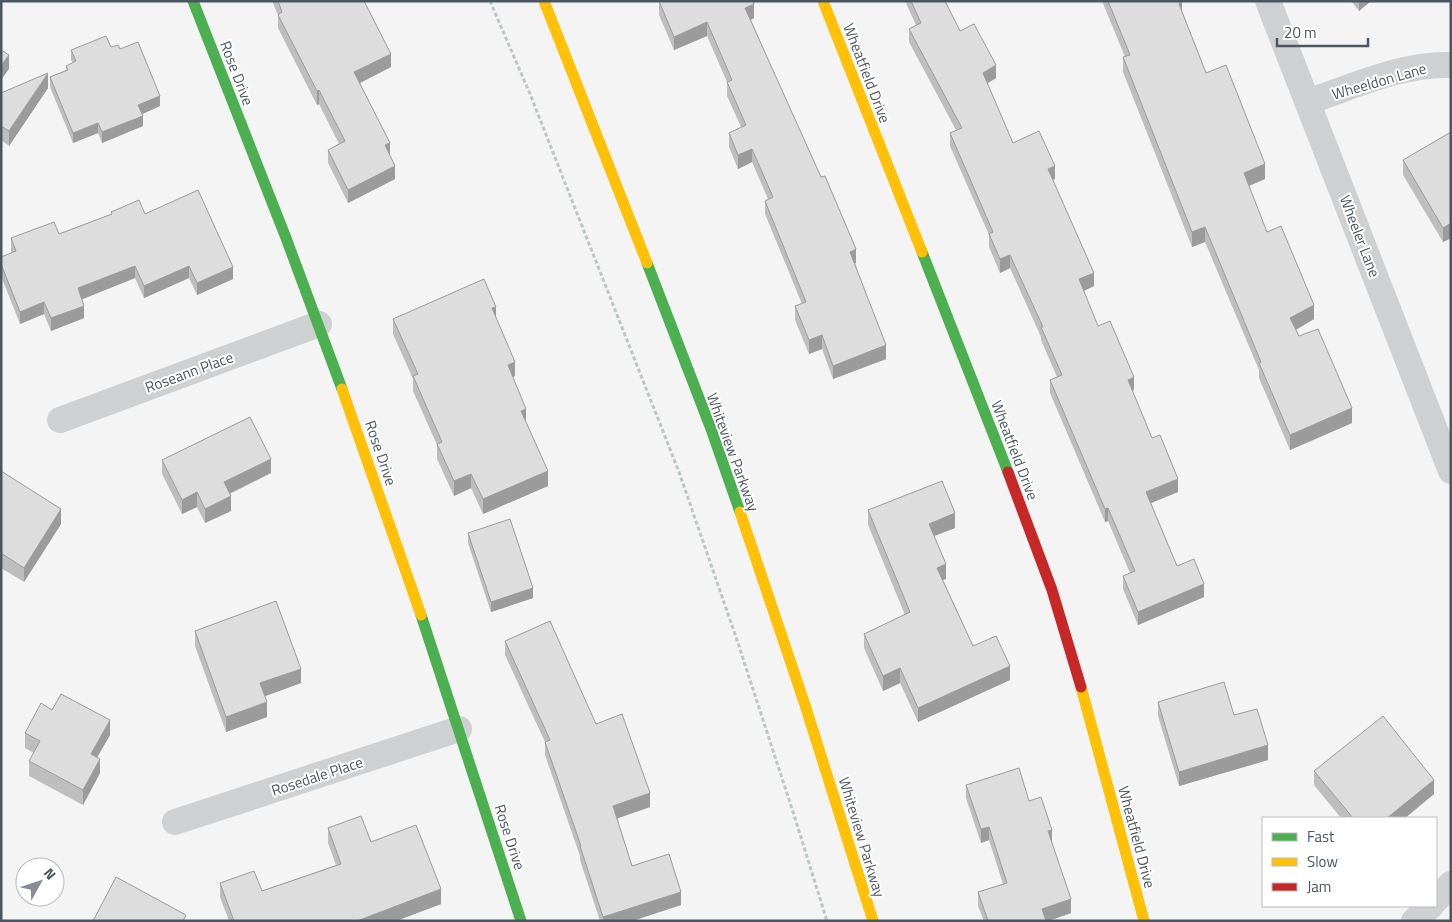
<svg xmlns="http://www.w3.org/2000/svg" width="1452" height="922" font-family="'Titillium Web',sans-serif">
  <style>
    .lines { fill: none; stroke-linecap: round; stroke-linejoin: round }
    .path { stroke: #bcc7c4; stroke-width: 3; stroke-dasharray: 4 2.5; stroke-linecap: butt }
    .street { stroke: #ced0d2; stroke-width: 26 }
    .fast { stroke: #4caf50; stroke-width: 11 }
    .slow { stroke: #ffc107; stroke-width: 11 }
    .jam { stroke: #c62828; stroke-width: 11 }
    .wall { fill: #bebebf }
    .shaded-wall { fill: #9b9b9b }
    .building { fill: #ddddde; stroke: #9b9b9b }
    .labels { text-anchor: middle; dominant-baseline: central; stroke-width: 4; stroke-linejoin: round; paint-order: stroke }
    .street-label { font-size: 15px; fill: #4a5661; stroke: #fff }
  </style>
  <rect width="100%" height="100%" fill="#f4f4f4"/>
  <g class="lines">
    <path class="path" d="M490 1 530 94 679 472 736 637 794 815 827 921"/>
    <path class="street" d="M1268 1 1451 471
      M1307 102C1352 87 1403 63 1451 65
      M60 420 319 324
      M175 822 459 729
      M1436 900 1451 884
      M1414 921 1431 906"/>
    <path class="fast" d="M193 1 286 238 342 389
      M922 252 1008 472
      M647 263 711 429 740 512
      M421 615 521 921"/>
    <path class="slow" d="M544 1 647 263
      M823 1 922 252
      M342 389 421 615
      M740 512 805 705 873 921
      M1081 687 1144 921"/>
    <path class="jam" d="M1008 472 1052 590 1081 687"/>
  </g>
  <path class="wall" d="M272 1H364L391 67 360 83 390 156 395 179 348 203 328 163V150L339 144 319 104 317 105 278 28V15Z
    M659 1 754 18 751 20 856 263H855L886 359 833 379 822 349 809 354 795 320V306L802 304 765 214V201L768 199 752 162 738 169 729 147V133L741 127 727 96V82L707 36 674 50 659 15Z
    M905 1H945L960 31 996 78 987 83 1013 143 1055 179 1052 180 1094 286 1083 291 1098 326 1134 390 1132 391 1152 438 1178 492 1151 503 1177 566 1204 597 1138 625 1123 589V576L1130 573 1108 521 1105 522 1050 393V380L1057 377 1041 340V337L1010 268 1000 273 989 247V235L950 146V133L956 130 909 42V29L916 25Z
    M1102 1H1182V11L1206 73 1265 179 1249 186 1267 232 1314 319 1296 330 1299 336 1352 423 1290 450 1259 378V370L1205 242 1192 247 1123 72V57H1125Z
    M1351 1H1371L1359 11Z
    M111 47 120 49 160 106 142 114 143 126 102 143 98 133 73 143 50 87V77L66 70V66L73 63 71 60V50Z
    M48 88 9 146 1 140V93Z
    M1451 132V238L1443 242 1403 175V160Z
    M111 212 145 214 233 279 197 295 189 278 144 298 135 278 82 299 84 318 51 331 44 314 20 324 1 276V257L12 253 11 251V238L59 234 111 214Z
    M496 317 515 376 513 377 526 422 548 486 483 514 471 488 454 496 437 459V445L413 391V379L393 334V319Z
    M162 460 271 473 230 494 231 511 205 523 197 507 182 514 162 474Z
    M1 471 61 524 24 582 1 568Z
    M868 510 955 528 934 536 946 579 943 580 973 646 1010 680 918 722 900 683 883 691 864 648V634L905 615 868 525Z
    M468 533 533 598 491 612 468 543Z
    M195 631 301 683 265 696 267 717 226 732 195 646Z
    M505 641 596 724 650 807 617 818 632 866 681 905 632 921H600L580 860V856L545 755V742L505 655Z
    M1158 702 1234 715 1268 760 1179 786 1158 716Z
    M52 710 110 735 97 757 100 773 83 805 29 776V761L34 753 25 748V733Z
    M1314 771 1434 794 1405 818H1341L1314 785Z
    M966 785 1029 801 1052 843 1071 913 1048 921H984L978 906V892L1003 884 989 840 981 843 966 798Z
    M328 828 371 842 441 904 396 921H229L220 897V883L262 891 336 865 328 843Z"/>
  <path class="shaded-wall" d="M1359 1H1371L1359 11Z
    M1182 2V17L1179 4Z
    M754 4V18L745 22V8Z
    M707 22V36L674 50V37Z
    M391 54V67L354 86V72Z
    M9 55V69L1 80V66Z
    M996 65V78L983 86V73Z
    M48 73V88L9 146V131Z
    M319 90V104L317 105V91Z
    M160 96V106L138 116V105Z
    M143 116V126L102 143V132Z
    M98 123V133L73 143V133Z
    M390 143V156L385 145Z
    M752 149V162L738 169V155Z
    M1265 164V179L1244 188V173Z
    M395 166V179L348 203V190Z
    M1055 166V179L1048 182V169Z
    M1451 223V238L1443 242V228Z
    M1205 227V242L1192 247V232Z
    M856 249V263L850 265V252Z
    M1010 255V268L1000 273V259Z
    M135 266V278L78 301V288Z
    M189 266V278L144 298V286Z
    M233 267V279L197 295V283Z
    M1094 273V286L1079 293V279Z
    M44 302V314L20 324V312Z
    M1314 305V319L1290 333V318Z
    M84 306V318L51 331V318Z
    M496 307V321L492 308Z
    M822 335V349L809 354V340Z
    M886 345V359L833 379V366Z
    M515 362V376L508 379V365Z
    M1134 377V390L1128 393V380Z
    M1352 408V423L1290 450V435Z
    M526 409V423L521 411Z
    M271 459V473L224 496V482Z
    M548 471V486L483 514V499Z
    M471 474V488L454 496V481Z
    M1178 479V492L1146 505V492Z
    M197 492V507L182 514V500Z
    M231 496V511L205 523V509Z
    M1108 508V521L1105 522V509Z
    M61 509V524L24 582V568Z
    M955 513V528L929 538V524Z
    M946 564V579L937 582V568Z
    M1204 584V597L1138 625V612Z
    M533 588V598L491 612V602Z
    M1010 666V680L918 722V708Z
    M900 668V683L883 691V676Z
    M301 669V683L260 698V683Z
    M267 702V717L226 732V717Z
    M110 720V735L91 768V754Z
    M1268 745V760L1179 786V772Z
    M100 759V773L83 805V790Z
    M1434 780V794L1405 818H1387Z
    M650 793V807L613 820V806Z
    M989 827V840L981 843V829Z
    M1052 830V844L1048 831Z
    M441 889V904L396 921H357Z
    M681 892V905L632 921H603V917Z
    M1071 899V913L1048 921H1042V909Z"/>
  <path class="building" d="M278 1H364L391 54 354 72 390 143 385 145 395 166 348 190 328 150 345 141 319 90 317 91 278 15 282 12Z
    M659 1H753L754 4 745 8 821 177 825 176 856 249 850 252 886 345 833 366 822 335 809 340 795 306 806 302 765 201 773 197 752 149 738 155 729 133 746 125 727 82 732 80 707 22 674 37Z
    M911 1H945L960 31 974 24 996 65 983 73 1013 143 1039 131 1055 166 1048 169 1094 273 1079 279 1098 326 1110 321 1134 377 1128 380 1152 438 1160 435 1178 479 1146 492 1177 566 1194 559 1204 584 1138 612 1123 576 1135 571 1108 508 1105 509 1050 380 1062 375 1041 327H1043L1010 255 1000 259 989 234 993 232 950 133 962 128 909 29 921 23Z
    M1108 1H1182V2L1179 4 1206 73 1226 65 1265 164 1244 173 1267 232 1281 226 1314 305 1290 318 1299 336 1318 329 1352 408 1290 435 1259 363 1261 362 1205 227 1192 232 1123 57 1130 55Z
    M106 36 111 47 118 45 120 49 138 42 160 96 138 105 143 116 102 132 98 123 73 133 50 77 68 70 66 66 76 61 71 50Z
    M1 50 9 55 1 66Z
    M48 73 9 131 1 126V93Z
    M1451 132V223L1443 228 1403 160Z
    M198 190 233 267 197 283 189 266 144 286 135 266 78 288 84 306 51 318 44 302 20 312 1 264V257L16 251 11 238 54 222 59 234 112 214 111 212 139 200 145 214Z
    M484 279 496 307 492 308 515 362 508 365 526 409 521 411 548 471 483 499 471 474 454 481 437 444 442 442 413 376 418 374 393 319Z
    M250 417 271 459 224 482 231 496 205 509 197 492 182 500 162 460Z
    M1 471 61 509 24 568 1 553Z
    M942 481 955 513 929 524 946 564 937 568 973 646 996 636 1010 666 918 708 900 668 883 676 864 634 910 612 868 510Z
    M510 519 533 588 491 602 468 533Z
    M276 601 301 669 260 683 267 702 226 717 195 631Z
    M550 621 596 724 622 714 650 793 613 806 632 866 669 854 681 892 603 917 580 846H581L545 742 550 740 505 641Z
    M1224 682 1234 715 1257 709 1268 745 1179 772 1158 702Z
    M61 694 110 720 91 754 100 759 83 790 29 761 40 741 25 733 41 703 52 710Z
    M1383 716 1434 780 1387 818H1353L1314 771Z
    M1019 768 1029 801 1041 797 1052 830 1048 831 1071 899 1042 909 1046 921H988L978 892 1007 883 989 827 981 829 966 785Z
    M361 816 371 842 416 825 441 889 357 921H234L220 883 254 871 262 891 341 864 328 828Z
    M116 877 186 915 183 921H93Z"/>
  <g class="labels">
    <g class="street-label">
      <text transform="translate(237 73) rotate(69)">Rose Drive</text>
      <text transform="translate(867 73) rotate(69)">Wheatfield Drive</text>
      <text transform="translate(1379 81) rotate(-16)">Wheeldon Lane</text>
      <text transform="translate(1360 236) rotate(69)">Wheeler Lane</text>
      <text transform="translate(189 372) rotate(-20)">Roseann Place</text>
      <text transform="translate(1015 450) rotate(69)">Wheatfield Drive</text>
      <text transform="translate(733 452) rotate(70)">Whiteview Parkway</text>
      <text transform="translate(381 453) rotate(71)">Rose Drive</text>
      <text transform="translate(317 776) rotate(-18)">Rosedale Place</text>
      <text transform="translate(510 837) rotate(72)">Rose Drive</text>
      <text transform="translate(862 837) rotate(73)">Whiteview Parkway</text>
      <text transform="translate(1137 837) rotate(75)">Wheatfield Drive</text>
    </g>
  </g>
  <rect width="1452" height="922" fill="none" stroke="#4a5661" stroke-width="5"/>
  <rect x="1262" y="817" width="175" height="90" fill="#ffffff" stroke="#b7bbc0"/>
  <rect x="1272" y="833" width="25" height="8" fill="#4caf50" stroke="#b7bbc0"/>
  <text x="1307" y="842" font-size="15" fill="#4a5661">Fast</text>
  <rect x="1272" y="858" width="25" height="8" fill="#ffc107" stroke="#b7bbc0"/>
  <text x="1307" y="867" font-size="15" fill="#4a5661">Slow</text>
  <rect x="1272" y="883" width="25" height="8" fill="#c62828" stroke="#b7bbc0"/>
  <text x="1307" y="892" font-size="15" fill="#4a5661">Jam</text>
  <g transform="translate(40 882) rotate(50)"><circle r="24" fill="#ffffff" stroke="#b7bbc0"/>
  <path d="M0-4L9 19L0 12L-9 19Z" fill="#868d94"/>
  <text y="-8" font-size="14" font-weight="bold" text-anchor="middle" fill="#4a5661">N</text>
  </g>
  <path d="M1277 38v8h91v-8" fill="none" stroke="#4a5661" stroke-width="2.5"/>
  <text x="1284" y="38" font-size="15" fill="#4a5661" stroke="#ffffff" stroke-width="4" paint-order="stroke">20 m</text>
</svg>
